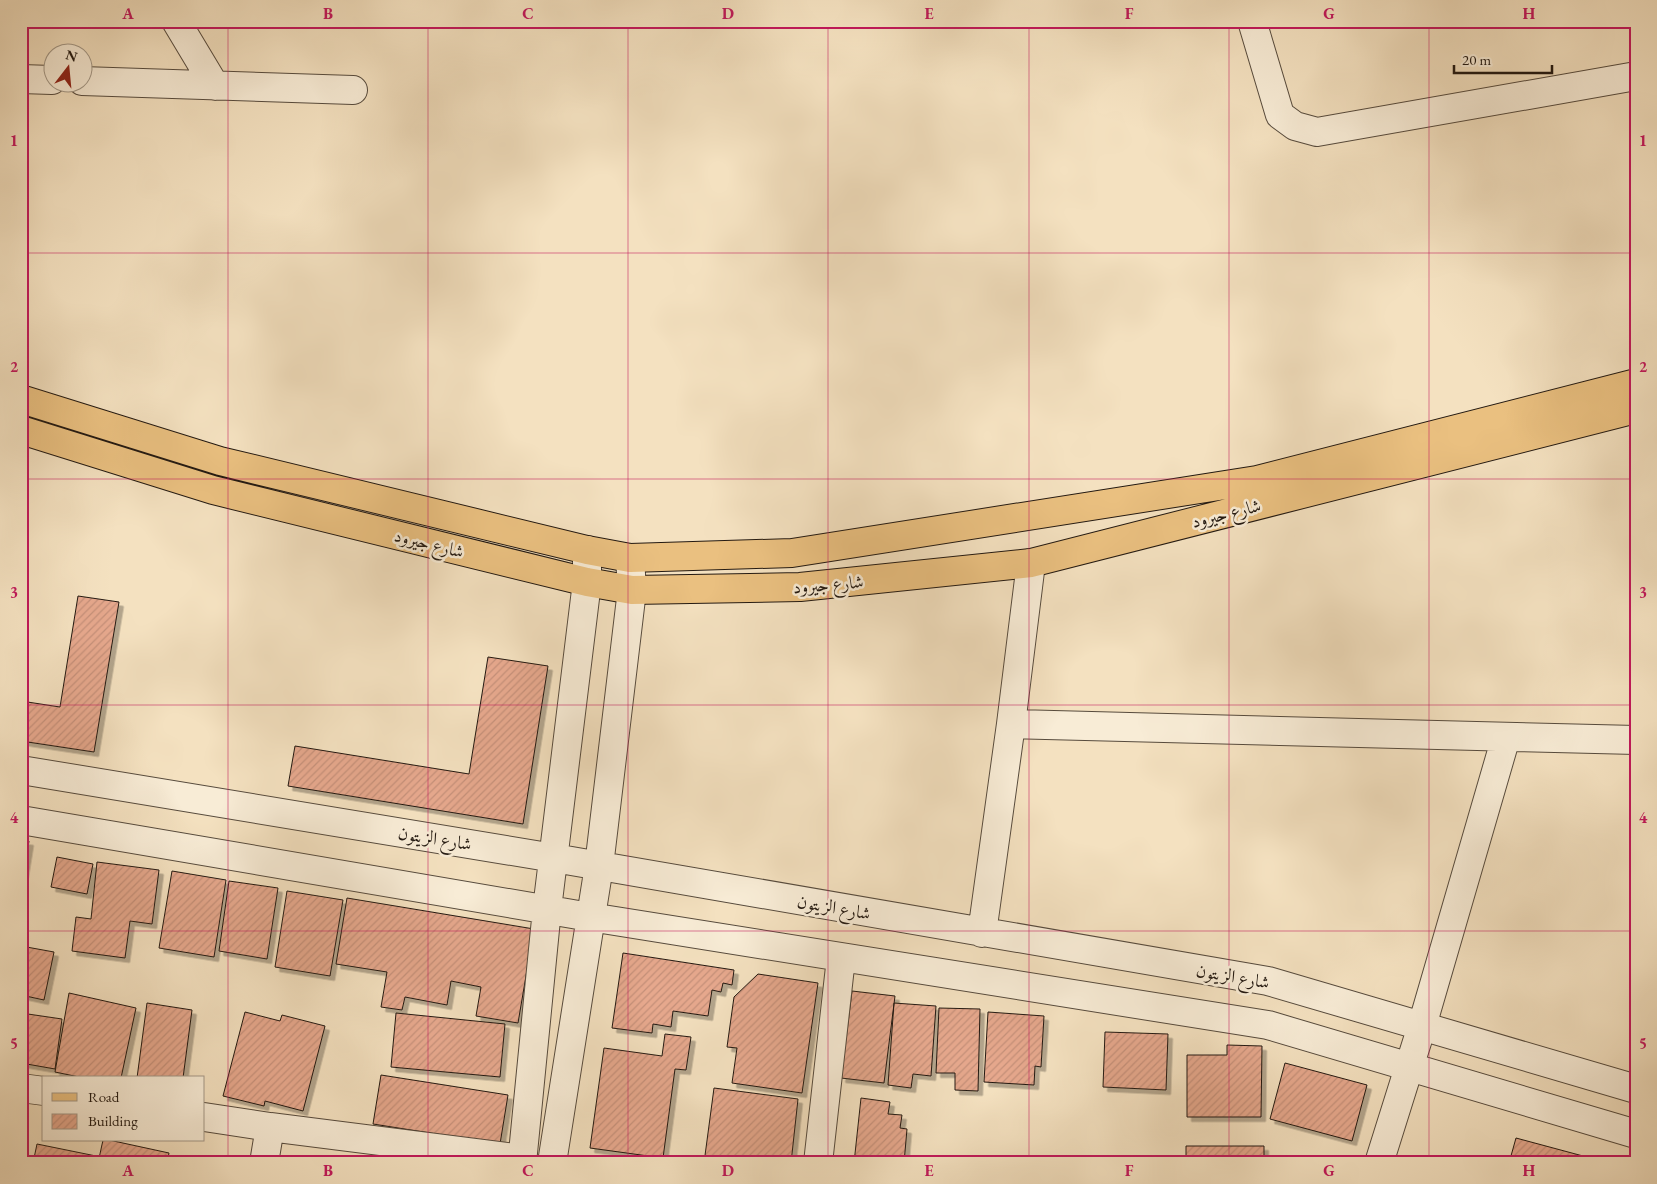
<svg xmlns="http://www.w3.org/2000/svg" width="1657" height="1184" font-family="'EB Garamond',Amiri,serif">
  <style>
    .building { fill: url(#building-hatch); stroke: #231911; filter: url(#shadow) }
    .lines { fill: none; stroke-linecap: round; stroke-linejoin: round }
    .street-casing { stroke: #574b3d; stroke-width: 30 }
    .primary-casing { stroke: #231911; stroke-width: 30 }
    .street { stroke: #f8ecd6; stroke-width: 28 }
    .primary { stroke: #eac080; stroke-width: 28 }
    .grid { fill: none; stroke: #c2185b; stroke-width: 1; stroke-opacity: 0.55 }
    .labels { text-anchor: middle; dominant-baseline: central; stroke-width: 5; stroke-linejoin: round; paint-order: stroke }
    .street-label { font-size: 18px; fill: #231911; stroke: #f8ecd6 }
    .neatline { fill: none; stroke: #c2185b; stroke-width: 2 }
    .grid-label { font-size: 16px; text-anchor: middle; font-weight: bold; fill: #c2185b }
  </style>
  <defs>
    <pattern id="building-hatch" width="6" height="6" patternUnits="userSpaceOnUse" patternTransform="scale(1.25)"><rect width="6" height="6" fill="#e6a88d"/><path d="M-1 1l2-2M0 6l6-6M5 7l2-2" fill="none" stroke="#c59079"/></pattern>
    <filter id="shadow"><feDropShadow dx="4.5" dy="4.5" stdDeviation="0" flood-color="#0004"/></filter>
  </defs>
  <rect width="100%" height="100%" fill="#f4e1c0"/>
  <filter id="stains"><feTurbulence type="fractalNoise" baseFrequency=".004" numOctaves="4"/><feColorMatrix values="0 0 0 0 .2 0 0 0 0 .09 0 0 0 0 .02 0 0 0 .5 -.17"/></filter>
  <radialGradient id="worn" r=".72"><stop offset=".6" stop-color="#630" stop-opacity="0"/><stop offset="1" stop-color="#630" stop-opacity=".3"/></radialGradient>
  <path class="building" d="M78 596 119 602 94 752 21 741V701L60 707Z
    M488 657 548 666 523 824 288 786 295 746 469 774Z
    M21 840 29 841 22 884H21Z
    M57 857 93 864 87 894 51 887Z
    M97 862 159 870 152 924 130 921 125 958 72 951 76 917 91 919Z
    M172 871 226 880 214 957 159 948Z
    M229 881 278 888 267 959 219 951Z
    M287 891 343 900 330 976 275 967Z
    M347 898 534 929 518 1023 476 1016 481 987 451 981 447 1005 405 997 402 1010 381 1007 387 972 336 964Z
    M21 946 54 952 44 1000 21 995Z
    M623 953 734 970 732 985 723 983 721 992 712 990 708 1016 673 1011 671 1027 653 1024 652 1033 612 1028Z
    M758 974 818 983 802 1093 732 1083 737 1048 727 1047 734 997Z
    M852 991 895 996 884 1083 841 1078Z
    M69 993 136 1008 121 1078H84L55 1072Z
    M147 1003 192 1010 183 1078H137Z
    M894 1003 936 1006 931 1076 913 1074 911 1088 888 1085Z
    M939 1008 980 1009 978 1091 955 1090V1073H936Z
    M245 1012 280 1021 282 1015 325 1026 303 1111 265 1101 264 1106 223 1096Z
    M988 1012 1044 1016 1041 1067 1035 1066 1034 1085 984 1082Z
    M21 1013 62 1019 55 1069 21 1063Z
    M396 1013 505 1024 500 1077 391 1067Z
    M1105 1032 1168 1034 1166 1090 1103 1087Z
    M665 1034 691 1037 686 1070 675 1069 663 1158 590 1148 604 1048 662 1056Z
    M1227 1045 1262 1046 1261 1117H1187V1055H1227Z
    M1285 1063 1367 1085 1352 1141 1270 1119Z
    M381 1075 508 1095 500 1144 373 1124Z
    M714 1088 798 1099 791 1163H704Z
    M861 1098 890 1102 888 1114 902 1115 900 1128 907 1129 904 1163H854Z
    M1516 1138 1609 1163H1509Z
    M103 1140H109L169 1153 167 1163H98Z
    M37 1144 96 1156 95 1163H33Z
    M1186 1146H1264V1163H1186Z"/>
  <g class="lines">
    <defs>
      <path id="street" d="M176 21 215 86
        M1252 21 1280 115 1295 126 1317 132 1636 76
        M21 79 52 80
        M82 81 353 90
        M1011 724 1636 740
        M21 770 554 858 1268 981 1636 1089
        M21 820 590 917 1268 1025 1636 1134
        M982 933 1011 724 1031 563
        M21 1088 44 1091
        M204 1117 270 1127 523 1159
        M264 1163 270 1127
        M522 1163 547 909 587 582V550
        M552 1163 599 866 632 590 630 558
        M818 1163 841 958
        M1379 1163 1422 1026 1506 737"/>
      <path id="primary" d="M21 399 220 461 587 550 630 558 792 553 1257 480 1636 383
        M21 430 213 490 587 582 632 590 800 587 1031 563 1636 409"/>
    </defs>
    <use href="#street" class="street-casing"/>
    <use href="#primary" class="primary-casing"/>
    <use href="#street" class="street"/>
    <use href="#primary" class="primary"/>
  </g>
  <path class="grid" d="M228 21V1163M428 21V1163M628 21V1163M828 21V1163M1029 21V1163M1229 21V1163M1429 21V1163M21 253H1636M21 479H1636M21 705H1636M21 931H1636"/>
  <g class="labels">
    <g class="street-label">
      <text transform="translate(1226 513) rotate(-14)">شارع جيرود</text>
      <text transform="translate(429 543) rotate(14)">شارع جيرود</text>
      <text transform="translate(828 584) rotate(-5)">شارع جيرود</text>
      <text transform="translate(435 838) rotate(9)">شارع الزيتون</text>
      <text transform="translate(834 907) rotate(10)">شارع الزيتون</text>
      <text transform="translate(1233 976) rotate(10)">شارع الزيتون</text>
    </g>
  </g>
  <rect width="1657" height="1184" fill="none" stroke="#f4e1c0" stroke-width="55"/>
  <rect x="42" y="1076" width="162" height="65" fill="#f8ecd6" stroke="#a39887"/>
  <rect x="52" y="1093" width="25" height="8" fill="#eac080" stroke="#a39887"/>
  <text x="88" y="1102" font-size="15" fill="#231911">Road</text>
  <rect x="52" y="1114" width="25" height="15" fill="url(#building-hatch)" stroke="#a39887"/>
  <text x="88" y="1126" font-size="15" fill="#231911">Building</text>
  <g transform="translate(68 68) rotate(16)"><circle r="24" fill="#f8ecd6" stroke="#a39887"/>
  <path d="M0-4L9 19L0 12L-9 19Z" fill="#8f2418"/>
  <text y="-8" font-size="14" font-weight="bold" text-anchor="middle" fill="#231911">N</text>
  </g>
  <path d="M1454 65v8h98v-8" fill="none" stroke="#231911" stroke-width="2.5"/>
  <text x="1462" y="65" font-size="15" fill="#231911" stroke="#f8ecd6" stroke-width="4" paint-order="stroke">20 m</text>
  <rect x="28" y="28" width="1602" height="1128" class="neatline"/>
  <g class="grid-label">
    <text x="128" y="19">A</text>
    <text x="328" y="19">B</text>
    <text x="528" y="19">C</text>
    <text x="728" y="19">D</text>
    <text x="929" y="19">E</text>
    <text x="1129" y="19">F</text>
    <text x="1329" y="19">G</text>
    <text x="1529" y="19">H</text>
    <text x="14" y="146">1</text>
    <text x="1643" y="146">1</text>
    <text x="14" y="372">2</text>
    <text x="1643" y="372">2</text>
    <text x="14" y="598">3</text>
    <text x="1643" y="598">3</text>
    <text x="14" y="823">4</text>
    <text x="1643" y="823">4</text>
    <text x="14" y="1049">5</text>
    <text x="1643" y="1049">5</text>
    <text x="128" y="1176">A</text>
    <text x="328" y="1176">B</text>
    <text x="528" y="1176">C</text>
    <text x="728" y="1176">D</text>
    <text x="929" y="1176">E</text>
    <text x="1129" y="1176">F</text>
    <text x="1329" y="1176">G</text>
    <text x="1529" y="1176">H</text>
  </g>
  <rect width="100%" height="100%" filter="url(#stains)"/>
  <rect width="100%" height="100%" fill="url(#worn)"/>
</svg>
